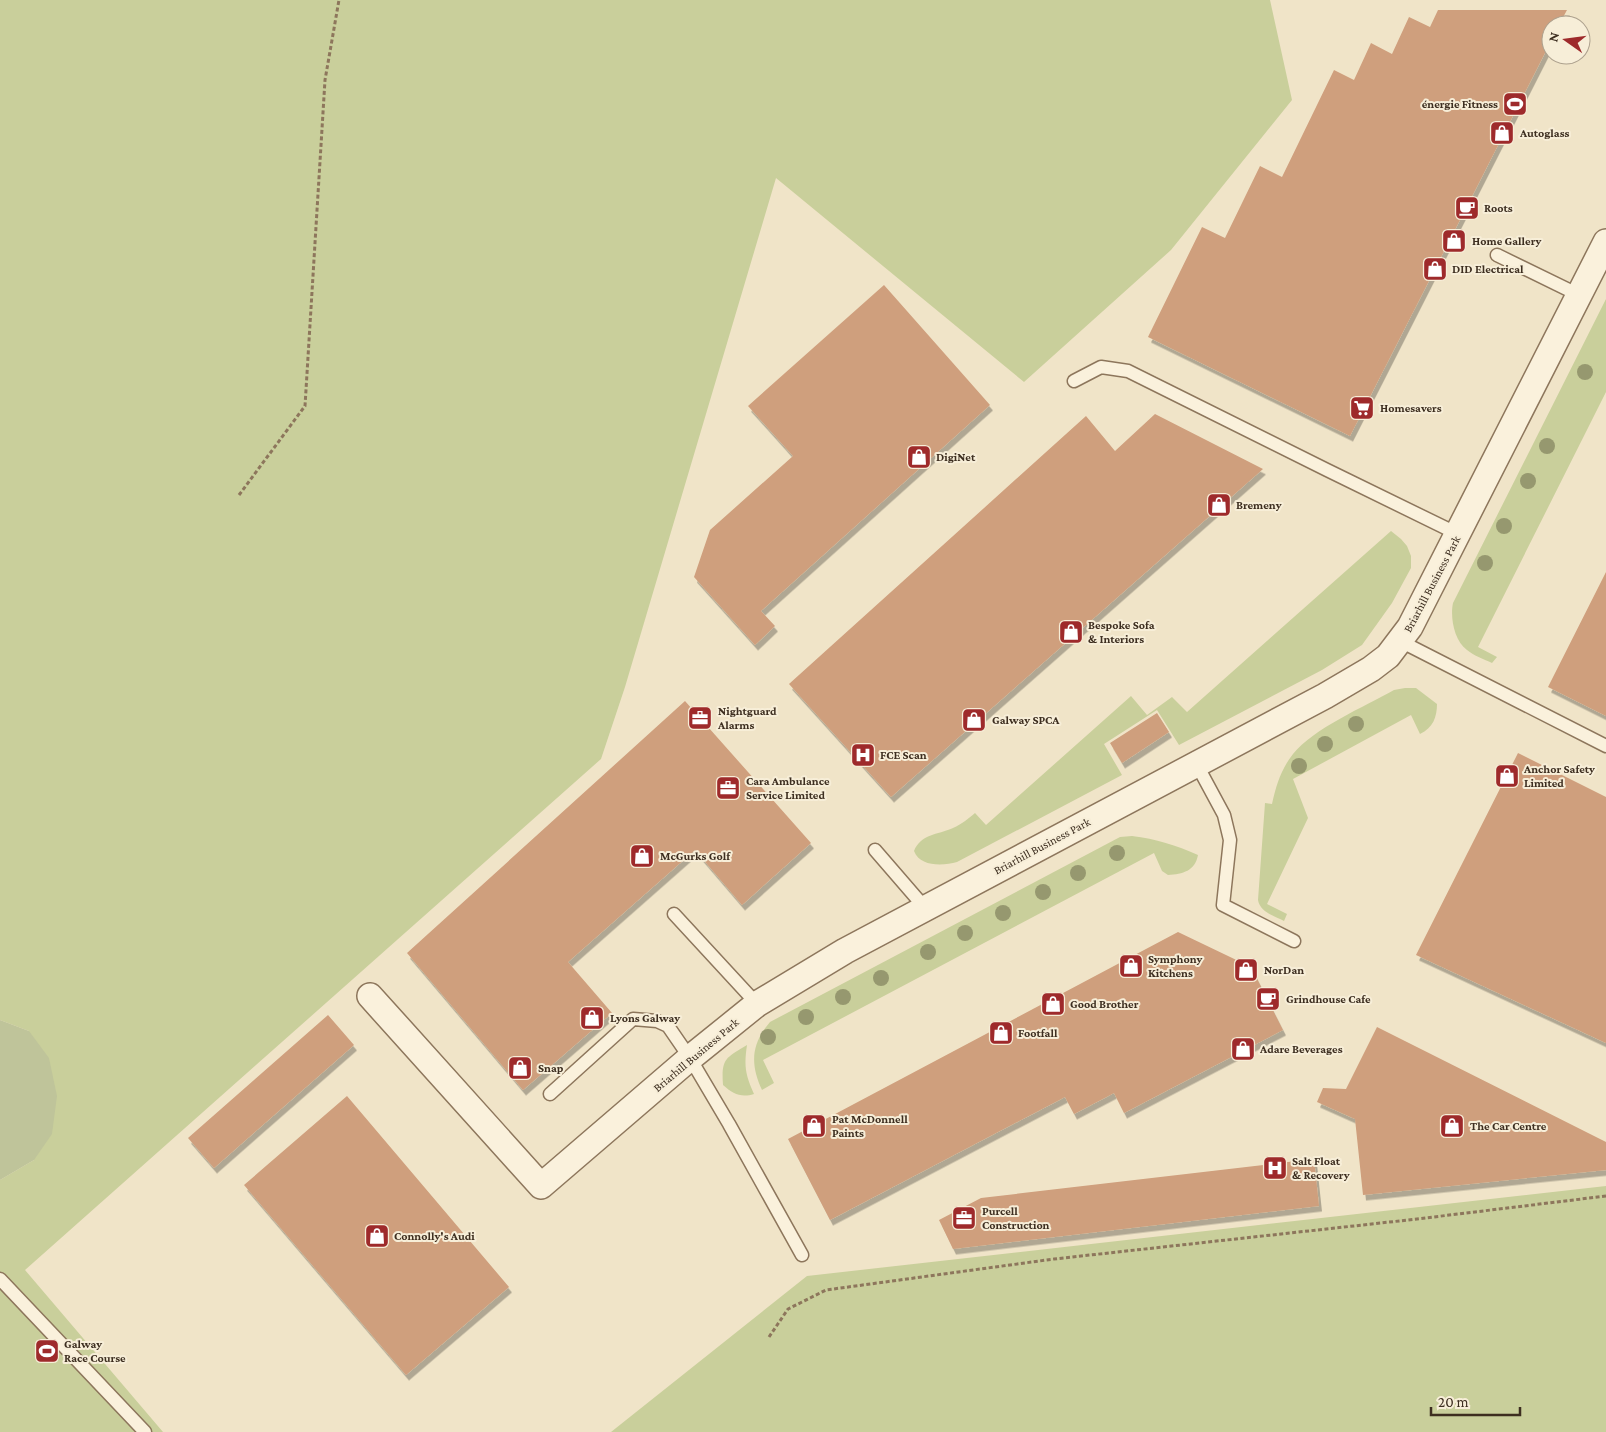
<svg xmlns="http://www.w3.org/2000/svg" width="1606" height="1432" font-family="'Crimson Pro',serif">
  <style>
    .green { fill: #c9cf9b }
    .cemetery { fill: #bfc49a }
    .building { fill: #cf9f7d; filter: url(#shadow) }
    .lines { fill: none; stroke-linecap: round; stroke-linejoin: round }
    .service-casing { stroke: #8d765c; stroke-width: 15 }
    .minor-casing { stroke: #8d765c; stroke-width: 28 }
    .path { stroke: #8d765c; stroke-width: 3; stroke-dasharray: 4 2.5; stroke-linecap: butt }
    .service { stroke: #faf1dc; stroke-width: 12 }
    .minor { stroke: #faf1dc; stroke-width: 25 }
    .tree { fill: #96986f }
    .labels { text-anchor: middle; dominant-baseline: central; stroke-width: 4; stroke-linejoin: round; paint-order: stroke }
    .poi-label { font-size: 12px; font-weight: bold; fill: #3d2e20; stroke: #f7eed8; text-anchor: start }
    .street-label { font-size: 12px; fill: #3d2e20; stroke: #f7eed8 }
  </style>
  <defs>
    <filter id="shadow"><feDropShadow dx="3" dy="5.5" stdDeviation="0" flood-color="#0004"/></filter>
  </defs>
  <rect width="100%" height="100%" fill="#f0e4c8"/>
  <path class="green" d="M0 0H1270L1292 100 1171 250 1024 382 776 178 625 687 601 759 25 1270 163 1432H0V1180L34 1160 29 1031 0 1020Z
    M1606 299V392L1478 647 1497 657 1492 663C1484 659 1474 656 1467 650 1454 641 1450 617 1453 603Z
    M1391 531 1401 539 1407 546 1411 556V568L1392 603 1362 645 1322 670 1179 745 1157 710 1104 744 1122 775 957 862C943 866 920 867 914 851 921 834 937 835 953 828 962 824 968 819 975 813L986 825 1131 696 1147 715 1172 697 1187 712Z
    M1405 688H1416L1437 704C1437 717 1433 728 1420 734L1411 715 1293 779 1308 818 1267 904 1287 914 1284 921C1274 916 1260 912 1258 900L1265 803 1272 804C1276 786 1281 769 1293 754 1314 728 1364 707 1394 690Z
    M1132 836C1156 839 1176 845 1198 855 1195 871 1183 874 1168 875L1162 871 1154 853 763 1060 774 1083 762 1090C750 1064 751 1044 770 1022L1120 837Z
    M747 1045C744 1066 745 1074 754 1094 741 1098 733 1094 723 1085 721 1058 726 1058 747 1045Z
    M1606 1186V1432H611L807 1276Z"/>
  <path class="cemetery" d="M0 1020 29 1031 49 1058 57 1096 52 1134 34 1160 0 1180Z"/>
  <path class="building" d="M1438 10H1567L1559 25H1551V41L1350 436 1148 337 1202 227 1225 238 1260 166 1282 177 1334 70 1354 80 1371 43 1392 54 1409 17 1430 27Z
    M884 285 990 405 761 611 775 626 755 645 694 577 710 530 793 456 748 406Z
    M1155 414 1263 469 891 797 789 684 1086 416 1115 451Z
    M1606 572V716L1548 687Z
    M685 701 811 843 742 905 695 850 568 962 612 1013 523 1090 407 953Z
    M1157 713 1169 732 1122 763 1110 743Z
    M1518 753 1606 797V1043L1416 955Z
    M1178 932 1251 967 1283 1030 1124 1113 1114 1093 1074 1114 1065 1097 830 1220 788 1139Z
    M328 1015 354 1045 214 1168 188 1138Z
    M1377 1027 1606 1142V1170L1363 1195 1355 1119 1317 1102 1323 1088 1346 1089Z
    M347 1096 509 1287 406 1375 244 1185Z
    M1314 1159 1319 1206 953 1249 939 1220 981 1198Z"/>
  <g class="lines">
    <defs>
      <path id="service" d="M1497 255 1579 295
        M1074 381 1101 367 1128 371 1327 470 1458 534
        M1400 641 1606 746
        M1197 765 1224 815 1230 840 1223 905 1294 941
        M875 850 926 909
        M674 914 757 1004
        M550 1094 633 1019 657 1021 668 1026 690 1058 729 1124 802 1255
        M0 1279 145 1432"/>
      <path id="minor" d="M370 996 541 1186 690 1058 757 1004 845 951 1325 696 1371 669 1388 656 1410 627 1606 242"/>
    </defs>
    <use href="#service" class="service-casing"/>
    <use href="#minor" class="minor-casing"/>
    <path class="path" d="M239 495 305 406 325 80 339 0
      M769 1337 788 1309 826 1290 1054 1259 1417 1219 1606 1196"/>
    <use href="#service" class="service"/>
    <use href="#minor" class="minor"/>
  </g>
  <g class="tree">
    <circle cx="1585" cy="372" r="8"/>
    <circle cx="1547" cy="446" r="8"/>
    <circle cx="1528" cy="481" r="8"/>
    <circle cx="1504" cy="526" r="8"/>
    <circle cx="1485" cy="563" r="8"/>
    <circle cx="1356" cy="724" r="8"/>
    <circle cx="1325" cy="744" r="8"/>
    <circle cx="1299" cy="766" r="8"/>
    <circle cx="1117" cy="853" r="8"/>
    <circle cx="1078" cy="873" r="8"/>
    <circle cx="1043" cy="892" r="8"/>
    <circle cx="1003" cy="913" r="8"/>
    <circle cx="965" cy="933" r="8"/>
    <circle cx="928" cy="952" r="8"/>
    <circle cx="881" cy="978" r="8"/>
    <circle cx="843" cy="997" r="8"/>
    <circle cx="806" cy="1017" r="8"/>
    <circle cx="768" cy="1037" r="8"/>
  </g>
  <defs>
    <symbol id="stadium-square" viewBox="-11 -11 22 22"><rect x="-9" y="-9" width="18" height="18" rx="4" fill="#9e2a2b" stroke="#f7eed8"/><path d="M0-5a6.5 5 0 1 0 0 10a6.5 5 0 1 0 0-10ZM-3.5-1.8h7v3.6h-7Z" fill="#fff"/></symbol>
    <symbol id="shop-square" viewBox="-11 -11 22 22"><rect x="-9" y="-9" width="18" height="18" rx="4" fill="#9e2a2b" stroke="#f7eed8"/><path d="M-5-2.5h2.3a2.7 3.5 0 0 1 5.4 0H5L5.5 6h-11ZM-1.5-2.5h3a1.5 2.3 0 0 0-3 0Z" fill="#fff"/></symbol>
    <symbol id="cafe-square" viewBox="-11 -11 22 22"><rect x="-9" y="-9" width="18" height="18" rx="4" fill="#9e2a2b" stroke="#f7eed8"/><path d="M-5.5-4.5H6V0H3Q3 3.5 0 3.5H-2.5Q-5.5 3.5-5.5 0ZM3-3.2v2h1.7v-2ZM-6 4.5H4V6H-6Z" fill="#fff"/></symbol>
    <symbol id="supermarket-square" viewBox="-11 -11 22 22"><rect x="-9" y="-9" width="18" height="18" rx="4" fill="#9e2a2b" stroke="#f7eed8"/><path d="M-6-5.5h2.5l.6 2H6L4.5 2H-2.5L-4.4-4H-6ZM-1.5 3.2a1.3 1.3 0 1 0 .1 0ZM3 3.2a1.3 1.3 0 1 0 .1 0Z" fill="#fff"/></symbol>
    <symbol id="office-square" viewBox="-11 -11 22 22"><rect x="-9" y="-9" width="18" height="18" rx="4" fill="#9e2a2b" stroke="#f7eed8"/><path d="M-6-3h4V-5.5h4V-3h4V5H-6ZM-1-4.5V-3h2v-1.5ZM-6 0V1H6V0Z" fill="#fff"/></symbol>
    <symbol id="hospital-square" viewBox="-11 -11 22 22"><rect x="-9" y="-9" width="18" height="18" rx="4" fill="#9e2a2b" stroke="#f7eed8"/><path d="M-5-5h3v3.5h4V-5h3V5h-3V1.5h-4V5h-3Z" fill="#fff"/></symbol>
  </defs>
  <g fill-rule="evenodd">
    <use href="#stadium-square" x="1501" y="90" width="28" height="28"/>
    <use href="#shop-square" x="1488" y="119" width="28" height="28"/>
    <use href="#cafe-square" x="1453" y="194" width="28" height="28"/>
    <use href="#shop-square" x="1440" y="227" width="28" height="28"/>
    <use href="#shop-square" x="1421" y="255" width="28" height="28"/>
    <use href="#supermarket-square" x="1348" y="394" width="28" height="28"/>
    <use href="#shop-square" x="905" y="443" width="28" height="28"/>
    <use href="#shop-square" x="1205" y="491" width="28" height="28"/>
    <use href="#shop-square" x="1057" y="618" width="28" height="28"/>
    <use href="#office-square" x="686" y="704" width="28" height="28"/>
    <use href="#shop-square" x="960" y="706" width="28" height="28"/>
    <use href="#hospital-square" x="849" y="741" width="28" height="28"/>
    <use href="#shop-square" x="1493" y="762" width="28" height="28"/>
    <use href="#office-square" x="714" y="774" width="28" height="28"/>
    <use href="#shop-square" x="628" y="842" width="28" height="28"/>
    <use href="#shop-square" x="1117" y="952" width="28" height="28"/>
    <use href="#shop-square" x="1232" y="956" width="28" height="28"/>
    <use href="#cafe-square" x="1254" y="985" width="28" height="28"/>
    <use href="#shop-square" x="1039" y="990" width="28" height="28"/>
    <use href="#shop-square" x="578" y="1004" width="28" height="28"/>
    <use href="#shop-square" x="987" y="1019" width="28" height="28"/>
    <use href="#shop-square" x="1229" y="1035" width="28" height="28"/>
    <use href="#shop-square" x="506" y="1054" width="28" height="28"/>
    <use href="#shop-square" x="800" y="1112" width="28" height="28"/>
    <use href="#shop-square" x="1438" y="1112" width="28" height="28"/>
    <use href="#hospital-square" x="1261" y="1154" width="28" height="28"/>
    <use href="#office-square" x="950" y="1204" width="28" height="28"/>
    <use href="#shop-square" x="363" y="1222" width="28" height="28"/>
    <use href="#stadium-square" x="33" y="1337" width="28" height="28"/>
  </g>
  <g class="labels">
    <g class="poi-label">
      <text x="1498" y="104" text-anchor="end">énergie Fitness</text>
      <text x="1520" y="133">Autoglass</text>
      <text x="1484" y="208">Roots</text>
      <text x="1472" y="241">Home Gallery</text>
      <text x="1452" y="269">DID Electrical</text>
      <text x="1380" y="408">Homesavers</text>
      <text x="936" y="457">DigiNet</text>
      <text x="1236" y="505">Bremeny</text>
      <text x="1088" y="625">Bespoke Sofa<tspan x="1088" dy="14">&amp; Interiors</tspan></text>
      <text x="718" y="711">Nightguard<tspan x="718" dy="14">Alarms</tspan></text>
      <text x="992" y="720">Galway SPCA</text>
      <text x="880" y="755">FCE Scan</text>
      <text x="1524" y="769">Anchor Safety<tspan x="1524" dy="14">Limited</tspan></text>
      <text x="746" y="781">Cara Ambulance<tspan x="746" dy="14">Service Limited</tspan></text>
      <text x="660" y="856">McGurks Golf</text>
      <text x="1148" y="959">Symphony<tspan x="1148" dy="14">Kitchens</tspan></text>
      <text x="1264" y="970">NorDan</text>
      <text x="1286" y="999">Grindhouse Cafe</text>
      <text x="1070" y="1004">Good Brother</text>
      <text x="610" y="1018">Lyons Galway</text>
      <text x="1018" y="1033">Footfall</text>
      <text x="1260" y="1049">Adare Beverages</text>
      <text x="538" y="1068">Snap</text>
      <text x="832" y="1119">Pat McDonnell<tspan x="832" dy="14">Paints</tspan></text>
      <text x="1470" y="1126">The Car Centre</text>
      <text x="1292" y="1161">Salt Float<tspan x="1292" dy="14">&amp; Recovery</tspan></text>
      <text x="982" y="1211">Purcell<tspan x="982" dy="14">Construction</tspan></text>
      <text x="394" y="1236">Connolly's Audi</text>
      <text x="64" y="1344">Galway<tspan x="64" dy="14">Race Course</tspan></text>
    </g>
    <g class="street-label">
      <text transform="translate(1432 584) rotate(-62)">Briarhill Business Park</text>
      <text transform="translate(1042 846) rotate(-28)">Briarhill Business Park</text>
      <text transform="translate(696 1055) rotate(-40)">Briarhill Business Park</text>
    </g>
  </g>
  <g transform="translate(1566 40) rotate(284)"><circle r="24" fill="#f7eed8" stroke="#ada18e"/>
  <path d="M0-4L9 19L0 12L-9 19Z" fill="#9e2a2b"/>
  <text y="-8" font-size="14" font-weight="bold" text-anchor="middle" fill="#3d2e20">N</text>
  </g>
  <path d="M1431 1407v8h89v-8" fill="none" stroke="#3d2e20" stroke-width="2.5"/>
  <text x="1438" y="1407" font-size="15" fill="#3d2e20" stroke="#f7eed8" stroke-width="4" paint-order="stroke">20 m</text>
</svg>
